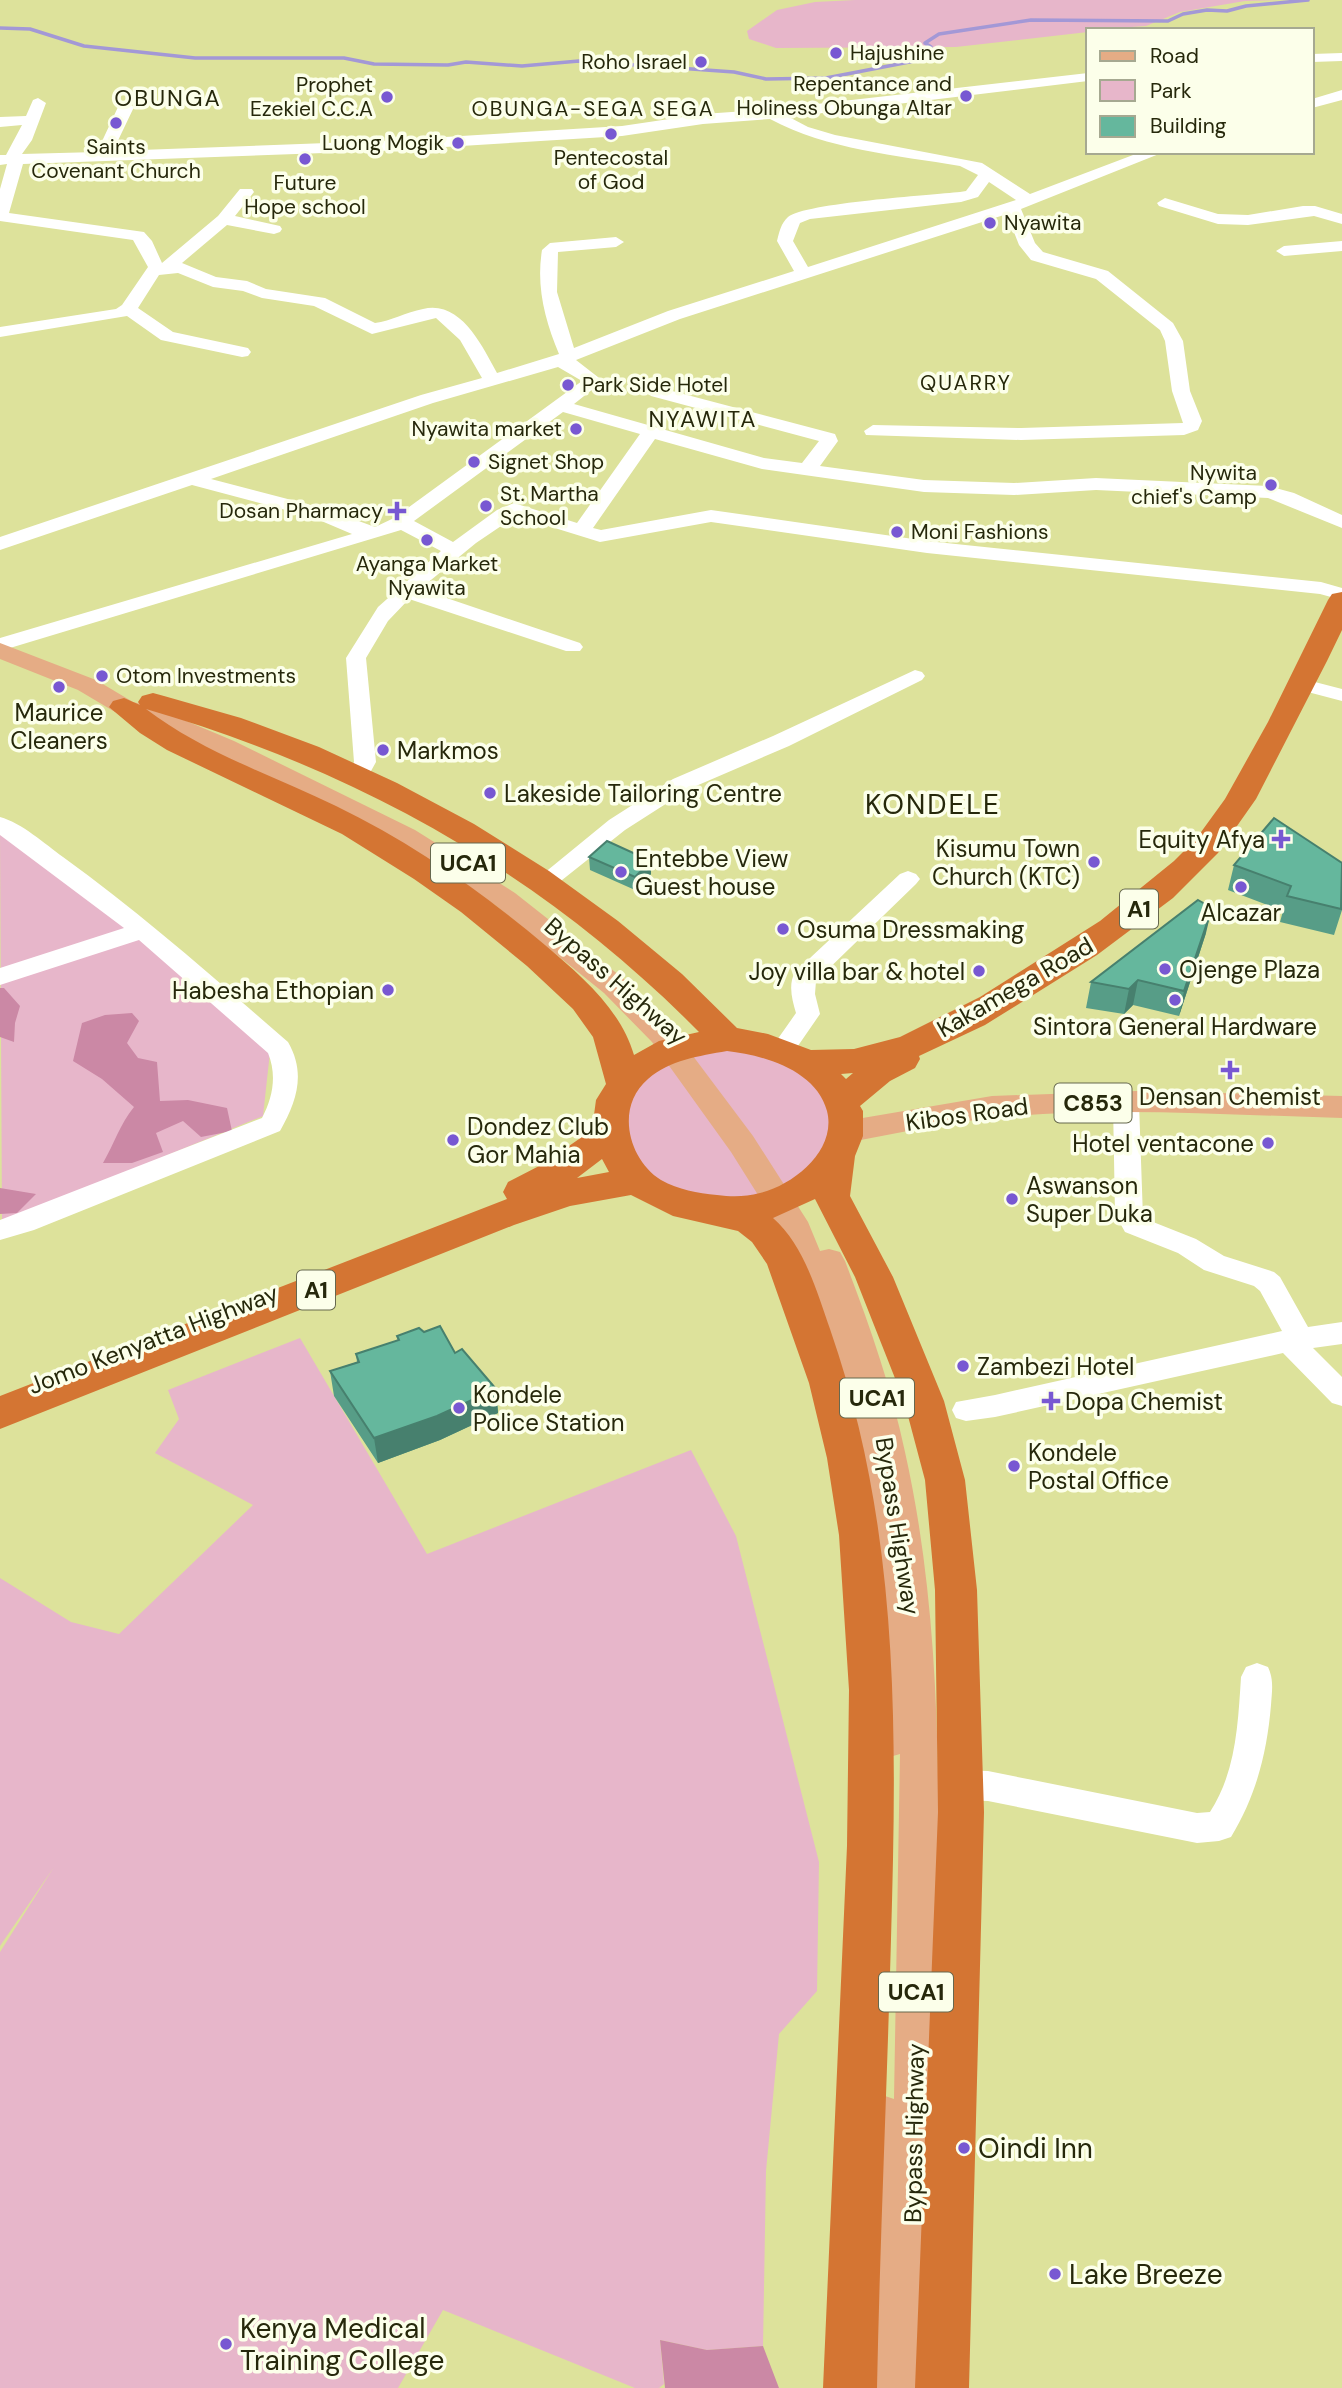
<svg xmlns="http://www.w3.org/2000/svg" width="1342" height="2388" font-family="'DM Sans',sans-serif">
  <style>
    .green { fill: #e7b6ca }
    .forest { fill: #cb88a5 }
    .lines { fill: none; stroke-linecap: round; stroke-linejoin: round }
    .stream { stroke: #a398d6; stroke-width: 3.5 }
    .minor { fill: #fff; fill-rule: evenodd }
    .major { fill: #e5ac85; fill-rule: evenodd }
    .highway { fill: #d47533; fill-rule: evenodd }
    .wall { fill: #579d87 }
    .shaded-wall { fill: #47806e }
    .building { fill: #65b79d; stroke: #47806e; stroke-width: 2 }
    .poi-dot { fill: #7858d2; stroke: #fcffea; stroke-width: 2.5 }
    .labels { text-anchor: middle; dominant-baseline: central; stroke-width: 7; stroke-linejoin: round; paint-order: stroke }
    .far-poi-label { font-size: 21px; fill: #26280b; stroke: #fcffea; text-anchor: start }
    .far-neighbourhood-label { font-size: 21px; letter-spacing: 2px; fill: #26280b; stroke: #fcffea }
    .far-quarter-label { font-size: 23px; letter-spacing: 2px; fill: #26280b; stroke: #fcffea }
    .shield { fill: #fcffea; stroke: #66684e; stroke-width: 2 }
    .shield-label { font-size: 23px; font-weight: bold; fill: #26280b }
    .poi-label { font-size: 24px; fill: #26280b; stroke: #fcffea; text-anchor: start }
    .street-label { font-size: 24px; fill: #26280b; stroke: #fcffea }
    .quarter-label { font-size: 28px; letter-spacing: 2px; fill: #26280b; stroke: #fcffea }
    .near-poi-label { font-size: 28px; fill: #26280b; stroke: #fcffea; text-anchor: start }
  </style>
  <rect width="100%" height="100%" fill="#dde29b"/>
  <path class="green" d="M855 0H1278L1245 1 1180 12 1146 26 1088 30V32L956 47 776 48 749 39 747 31 777 10 815 2Z
    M0 834 145 939 270 1052 263 1116 2 1223Z
    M714 1046 786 1058 827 1094 833 1150 760 1203 653 1187 614 1117 632 1081Z
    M300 1338 427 1554 691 1450 736 1536 819 1862 817 1991 779 2034 766 2171 763 2346 707 2350 660 2340 664 2384 659 2388H635L443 2310 398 2388H0V1952L54 1867 0 1946V1578L71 1622 119 1634 253 1505 155 1453 179 1419 168 1390Z"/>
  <path class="forest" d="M0 988H4L20 1006 15 1023 14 1042 0 1037Z
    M132 1013 139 1021 127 1043 138 1058 157 1062 160 1101 188 1100 227 1108 232 1131 201 1137 183 1121 156 1133 163 1152 132 1163H103C114 1144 120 1124 134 1107L102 1079 73 1061 82 1023 105 1015Z
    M0 1188 36 1194 17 1213 0 1214Z
    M660 2340 707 2350 763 2346 779 2388H665Z"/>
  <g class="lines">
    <path class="stream" d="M0 28 30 29 84 46 195 58H344L374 64 448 65 466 62 522 66 579 61 734 72 766 79 826 78 925 59 931 47 925 43 939 34 1031 20 1168 21 1183 14 1207 10 1227 11 1246 6 1308 0"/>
    <path class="minor" d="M1342 53V61L1312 62V54Z
      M1088 73V81L789 117 808 127 835 135 982 163 1030 194 1141 152H1164L1021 209 1035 243 1043 252 1108 271 1173 323 1183 341 1190 391 1202 421 1198 430 1184 435 1021 440 866 435 864 431 873 425 1021 428 1183 423 1172 391 1165 341 1160 330 1096 279 1031 260 1019 245 1007 214 680 319 576 360 603 381 574 404 764 458 802 463 819 441 651 396 648 392 651 388 657 387 835 434 838 441 820 466 924 480 1014 483 1096 478 1268 486 1294 493 1342 515V528L1268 498 1096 490 1014 495 924 492 762 469 655 439 593 528 601 530 711 510 927 541 1321 582 1342 588V600L1320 594 927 553 711 522 600 542 516 516 476 543 420 589 580 643 583 647 580 651H566L409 599 388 621 366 658 376 762 366 780H350L347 775 354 762 346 658 378 607 441 551 401 530 0 651V638L352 534 312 517 192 485 0 550V537L421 395 482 378 460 340 436 318 372 334 314 306 262 298 243 291 213 287 178 273 159 275 138 308 173 332 248 348 251 352 248 356 242 357 161 340 127 316 0 337V327L116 309 122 305 148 267 133 240 0 221V189L7 164 0 165V155H6L22 125 0 127V117L26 116 33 100 38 98 46 103 32 140 22 154 97 152 118 107 126 102 134 107 113 151 380 141 622 126 703 114 773 109ZM770 119C828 150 896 155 960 166L978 175 966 191 960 192C931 195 805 203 788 217 781 223 779 233 777 241L794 271 668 311 574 348 557 292 558 252 616 247 624 242 616 237 550 243 542 250C536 287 545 320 559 354L497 373C482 346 461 300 423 309 406 312 391 321 375 323L325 298 266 289 247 281 216 277 182 263 227 225 274 234 280 232 282 229 280 226 235 216 254 192 252 189H240L218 216 162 263 152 241 144 232 9 213 23 164 380 151 622 136 703 124ZM989 182 1016 200 808 267 793 241 800 223 810 219 961 202 978 197ZM558 367 582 381 394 518 375 527 326 509 211 479 433 403ZM563 412 640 434 577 523 514 503 497 510 453 542 414 521Z
      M1342 90V100L1312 108V99Z
      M1165 198 1218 214 1248 215 1303 206H1315L1342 214V224L1314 216 1248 225 1218 224 1159 206 1157 203Z
      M1342 241V251L1284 256 1276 251 1284 246Z
      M915 670 922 672 925 676 922 680 789 746 689 789 625 830 552 888 544 891 536 888 532 883 609 820 673 779 773 736Z
      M1311 681 1342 689V701L1304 691 1300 687 1304 683Z
      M0 817C22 823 45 844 63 857 142 914 214 978 288 1042 306 1073 297 1101 280 1131L34 1230 0 1240V1220L262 1118C273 1097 277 1075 268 1053L139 940 0 985V968L124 928 0 835Z
      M908 871 916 874 920 879 916 884 816 981 815 994 820 1014 791 1056 782 1059 773 1056 770 1050 796 1013C792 999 788 985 795 972L900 874Z
      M1126 1094 1135 1097 1139 1103 1143 1218 1196 1239 1224 1256 1274 1272 1280 1277 1308 1327 1342 1322V1344L1313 1348 1342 1377V1406L1332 1403 1283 1353 995 1417 966 1421 956 1418 952 1410 956 1402 995 1395 1282 1331 1260 1291 1254 1286 1204 1270 1178 1253 1125 1232 1115 1214 1113 1103 1117 1097Z
      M1257 1663 1268 1667C1274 1680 1272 1691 1271 1705 1267 1753 1256 1796 1231 1837L1219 1841 1197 1843 988 1801 960 1800 949 1795 944 1785 949 1775 960 1770 988 1771 1197 1813 1210 1812C1236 1772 1238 1724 1241 1677L1246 1667Z"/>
    <path class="major" d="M0 643 96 680 133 702 153 707 234 741 415 830 515 893 624 979 672 1028 753 1136 808 1222 820 1251 829 1249 840 1252 845 1261C869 1324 891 1386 905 1452 943 1622 939 1797 938 1970 936 2110 935 2249 934 2388H855L864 2117 870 2102 885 2096 894 2099 900 1754 893 1756 880 1751 874 1739 870 1596 856 1491 834 1398 805 1298 782 1233 731 1152 652 1042 604 993 495 905 395 842 216 753 135 717 115 712 78 690 0 659Z
      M1136 1091 1342 1096V1118C1226 1115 1108 1106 992 1118 942 1123 894 1134 845 1143L834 1140 830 1132 834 1124 845 1121 992 1096Z"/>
    <path class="highway" d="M1342 592V630L1327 661 1256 799 1218 853 1173 898 1097 955 985 1025 919 1056 920 1059 915 1068 890 1081 860 1106 863 1111V1136L855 1156 850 1196 893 1277 944 1401 965 1480 977 1590 984 1812 969 2388H915L938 1812 935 1590 925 1480 904 1401 855 1277 815 1199 773 1218C804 1245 817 1292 830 1329 900 1530 897 1729 891 1939 887 2089 880 2238 877 2388H823L847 1846 849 1690 839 1535 827 1458 809 1383 767 1264 752 1242 738 1231 673 1216 631 1195 570 1206 514 1225 0 1429V1396L507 1199 503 1192 508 1182 543 1164 592 1130 596 1100 606 1084 593 1037 573 1009 527 966 461 912 414 879 342 834 167 750 140 733 109 707 113 701 124 698 140 705 138 702 142 696 153 693 164 696 241 718 319 747 397 783 474 824 549 871 618 921 682 974 737 1028 768 1034 811 1050 854 1049 900 1037 980 997 1100 921 1174 861 1196 839 1225 799 1268 722 1328 600 1332 594ZM146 709C359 771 543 874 699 1032L659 1041 634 1055C620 1008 581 976 545 945 481 891 412 843 336 806 272 775 204 753 146 709ZM727 1051C763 1055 816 1070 827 1111 837 1150 794 1185 760 1193 745 1197 732 1197 717 1195 697 1193 679 1190 661 1180 628 1159 615 1107 648 1079 670 1060 699 1056 727 1051ZM853 1073 846 1079 841 1074ZM602 1159 609 1172 577 1178Z"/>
  </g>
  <path class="wall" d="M589 857 651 861V874L635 890 590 870Z
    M1342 863V910L1334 935 1280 922 1283 911 1228 890 1234 865Z
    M1206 933 1179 1016 1133 1005 1124 1014 1086 1008 1091 982Z
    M424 1332 455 1353 496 1389 498 1413 440 1440 378 1463 334 1396 330 1371 357 1362 356 1354 398 1341 397 1336Z"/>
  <path class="shaded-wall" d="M651 861V874L635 890V877Z
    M1212 908 1206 933 1179 1016 1184 991Z
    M1138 980 1133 1005 1124 1014 1129 989Z
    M496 1389 498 1413 440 1440 378 1463 374 1438Z"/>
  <path class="building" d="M1274 818 1342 863 1341 909 1287 896 1291 886 1234 865Z
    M607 841 651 861 635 877 589 857Z
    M1198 900 1212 908 1184 991 1138 980 1129 989 1091 982Z
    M440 1326 455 1353 462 1349 496 1389 437 1416 374 1438 330 1371 359 1362 356 1354 399 1340 397 1336 419 1328 424 1332Z"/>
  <g class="poi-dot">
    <circle cx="836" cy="53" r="7"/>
    <circle cx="701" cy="62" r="7"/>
    <circle cx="966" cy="96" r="7"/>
    <circle cx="387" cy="97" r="7"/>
    <circle cx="116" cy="123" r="7"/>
    <circle cx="611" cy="134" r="7"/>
    <circle cx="458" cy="143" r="7"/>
    <circle cx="305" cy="159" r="7"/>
    <circle cx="990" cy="223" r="7"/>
    <circle cx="568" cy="385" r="7"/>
    <circle cx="576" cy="429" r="7"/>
    <circle cx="474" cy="462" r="7"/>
    <circle cx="1271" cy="485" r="7"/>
    <circle cx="486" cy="506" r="7"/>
    <path d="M393.5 500.5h7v7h7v7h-7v7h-7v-7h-7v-7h7z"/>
    <circle cx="897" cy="532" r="7"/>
    <circle cx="427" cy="540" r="7"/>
    <circle cx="102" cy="676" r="7"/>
    <circle cx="59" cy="687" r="7"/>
    <circle cx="383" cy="750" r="7"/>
    <circle cx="490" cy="793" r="7"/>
    <path d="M1277.5 828.5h7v7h7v7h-7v7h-7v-7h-7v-7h7z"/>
    <circle cx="1094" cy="862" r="7"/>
    <circle cx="621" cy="872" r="7"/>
    <circle cx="1241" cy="887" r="7"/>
    <circle cx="783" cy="929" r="7"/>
    <circle cx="1165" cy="969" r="7"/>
    <circle cx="979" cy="971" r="7"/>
    <circle cx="388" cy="990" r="7"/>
    <circle cx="1175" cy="1000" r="7"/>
    <path d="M1226.5 1059.5h7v7h7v7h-7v7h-7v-7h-7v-7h7z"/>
    <circle cx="453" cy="1140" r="7"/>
    <circle cx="1268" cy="1143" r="7"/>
    <circle cx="1012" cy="1199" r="7"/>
    <circle cx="963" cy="1366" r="7"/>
    <path d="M1047.5 1390.5h7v7h7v7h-7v7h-7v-7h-7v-7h7z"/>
    <circle cx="459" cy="1408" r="7"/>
    <circle cx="1014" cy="1466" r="7"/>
    <circle cx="964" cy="2148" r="7"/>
    <circle cx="1055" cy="2274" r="7"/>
    <circle cx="226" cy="2344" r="7"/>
  </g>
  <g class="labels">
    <g class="far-poi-label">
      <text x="850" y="53">Hajushine</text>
      <text x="687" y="62" text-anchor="end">Roho Israel</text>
      <text x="952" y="84" text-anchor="end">Repentance and<tspan x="952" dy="24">Holiness Obunga Altar</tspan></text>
      <text x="373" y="85" text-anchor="end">Prophet<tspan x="373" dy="24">Ezekiel C.C.A</tspan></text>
      <text x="444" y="143" text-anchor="end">Luong Mogik</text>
      <text x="116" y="147" text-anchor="middle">Saints<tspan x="116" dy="24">Covenant Church</tspan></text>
      <text x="611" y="158" text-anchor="middle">Pentecostal<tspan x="611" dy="24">of God</tspan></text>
      <text x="305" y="183" text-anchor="middle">Future<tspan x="305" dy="24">Hope school</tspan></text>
      <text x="1004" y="223">Nyawita</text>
      <text x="582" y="385">Park Side Hotel</text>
      <text x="562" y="429" text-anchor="end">Nyawita market</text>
      <text x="488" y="462">Signet Shop</text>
      <text x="1257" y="473" text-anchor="end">Nywita<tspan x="1257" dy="24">chief's Camp</tspan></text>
      <text x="500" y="494">St. Martha<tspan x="500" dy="24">School</tspan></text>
      <text x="383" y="511" text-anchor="end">Dosan Pharmacy</text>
      <text x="911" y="532">Moni Fashions</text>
      <text x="427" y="564" text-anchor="middle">Ayanga Market<tspan x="427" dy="24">Nyawita</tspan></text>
      <text x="116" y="676">Otom Investments</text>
    </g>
    <g class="far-neighbourhood-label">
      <text x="593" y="109">OBUNGA-SEGA SEGA</text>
      <text x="966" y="383">QUARRY</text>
    </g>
    <g class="far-quarter-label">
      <text x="168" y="98">OBUNGA</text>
      <text x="703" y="419">NYAWITA</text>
    </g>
    <g class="shield">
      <rect x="431" y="843.5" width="74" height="39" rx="5"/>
      <rect x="1120" y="889.5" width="38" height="39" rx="5"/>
      <rect x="1054.5" y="1083.5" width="77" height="39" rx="5"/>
      <rect x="297" y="1270.5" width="38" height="39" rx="5"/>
      <rect x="840" y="1378.5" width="74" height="39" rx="5"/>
      <rect x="879" y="1972.5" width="74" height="39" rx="5"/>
    </g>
    <g class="shield-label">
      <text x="468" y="863">UCA1</text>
      <text x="1139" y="909">A1</text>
      <text x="1093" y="1103">C853</text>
      <text x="316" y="1290">A1</text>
      <text x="877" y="1398">UCA1</text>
      <text x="916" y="1992">UCA1</text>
    </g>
    <g class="poi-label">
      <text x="59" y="712" text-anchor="middle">Maurice<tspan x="59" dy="28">Cleaners</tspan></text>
      <text x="397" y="750">Markmos</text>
      <text x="504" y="793">Lakeside Tailoring Centre</text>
      <text x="1265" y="839" text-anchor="end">Equity Afya</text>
      <text x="1080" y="848" text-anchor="end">Kisumu Town<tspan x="1080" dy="28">Church (KTC)</tspan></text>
      <text x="635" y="858">Entebbe View<tspan x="635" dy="28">Guest house</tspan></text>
      <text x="1241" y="912" text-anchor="middle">Alcazar</text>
      <text x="797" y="929">Osuma Dressmaking</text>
      <text x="1179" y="969">Ojenge Plaza</text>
      <text x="965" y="971" text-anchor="end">Joy villa bar &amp; hotel</text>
      <text x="374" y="990" text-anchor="end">Habesha Ethopian</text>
      <text x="1175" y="1026" text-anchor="middle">Sintora General Hardware</text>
      <text x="1230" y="1096" text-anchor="middle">Densan Chemist</text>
      <text x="467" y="1126">Dondez Club<tspan x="467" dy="28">Gor Mahia</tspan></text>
      <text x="1254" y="1143" text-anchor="end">Hotel ventacone</text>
      <text x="1026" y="1185">Aswanson<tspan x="1026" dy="28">Super Duka</tspan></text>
      <text x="977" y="1366">Zambezi Hotel</text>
      <text x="473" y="1394">Kondele<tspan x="473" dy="28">Police Station</tspan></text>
      <text x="1065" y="1401">Dopa Chemist</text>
      <text x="1028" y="1452">Kondele<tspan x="1028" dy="28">Postal Office</tspan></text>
    </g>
    <g class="street-label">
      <text transform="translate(616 981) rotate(41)">Bypass Highway</text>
      <text transform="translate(1015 987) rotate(-30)">Kakamega Road</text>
      <text transform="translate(967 1114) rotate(-8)">Kibos Road</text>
      <text transform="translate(153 1339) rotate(-21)">Jomo Kenyatta Highway</text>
      <text transform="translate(898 1526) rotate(81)">Bypass Highway</text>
      <text transform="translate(914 2133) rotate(-89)">Bypass Highway</text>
    </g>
    <g class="quarter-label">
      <text x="933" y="804">KONDELE</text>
    </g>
    <g class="near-poi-label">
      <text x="978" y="2148">Oindi Inn</text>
      <text x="1069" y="2274">Lake Breeze</text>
      <text x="240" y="2328">Kenya Medical<tspan x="240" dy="32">Training College</tspan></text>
    </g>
  </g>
  <rect x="1086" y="28" width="228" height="126" fill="#fcffea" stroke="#a6a991" stroke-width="2"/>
  <rect x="1100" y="51" width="35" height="10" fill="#e5ac85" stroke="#a6a991" stroke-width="2"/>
  <text x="1150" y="63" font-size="21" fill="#26280b">Road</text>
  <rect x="1100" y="80" width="35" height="21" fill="#e7b6ca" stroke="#a6a991" stroke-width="2"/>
  <text x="1150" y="98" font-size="21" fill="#26280b">Park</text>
  <rect x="1100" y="116" width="35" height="21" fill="#65b79d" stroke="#a6a991" stroke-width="2"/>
  <text x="1150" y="133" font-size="21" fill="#26280b">Building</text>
</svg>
